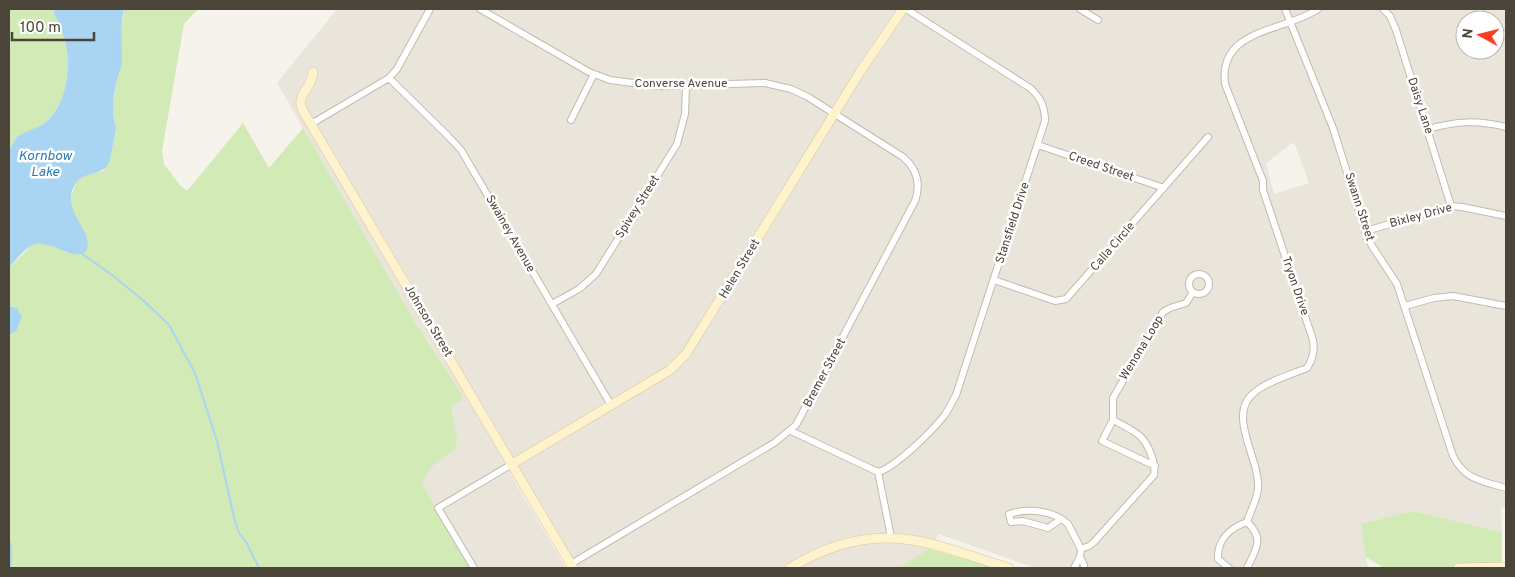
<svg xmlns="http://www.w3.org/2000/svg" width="1515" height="577" font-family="Overpass,sans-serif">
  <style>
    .residential { fill: #eae5da; fill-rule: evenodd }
    .green { fill: #d2eab5 }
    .water { fill: #a9d4f2 }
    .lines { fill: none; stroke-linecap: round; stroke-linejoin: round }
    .stream { stroke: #a9d4f2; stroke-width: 2 }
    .street-casing { stroke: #c2bbae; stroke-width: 8 }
    .secondary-casing { stroke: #d6c79b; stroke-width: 10 }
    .street { stroke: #fff; stroke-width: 6 }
    .secondary { stroke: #fff3cd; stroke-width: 9 }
    .labels { text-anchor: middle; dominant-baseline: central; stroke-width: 5; stroke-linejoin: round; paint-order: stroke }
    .street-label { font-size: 12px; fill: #4b4439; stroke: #fff }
    .water-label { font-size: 14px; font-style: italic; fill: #2e7ab2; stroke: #fff }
  </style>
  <rect width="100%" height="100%" fill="#f6f3ec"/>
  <path class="residential" d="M337 9H1506V508L1501 507 1502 532 1412 511 1361 524 1368 568H1035L939 534 929 549 901 568H572L499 455 566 568H465L355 383 416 324 277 83ZM1465 20H1495V50H1465ZM1294 142 1309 183 1274 194 1266 163Z"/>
  <path class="green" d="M9 9H53C56 21 64 33 66 45 71 69 66 103 47 121 39 129 27 131 17 138 13 141 12 147 9 150Z
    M124 9H198L184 24 162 151 164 164 180 185 187 191 243 123 269 168 303 128 416 324 463 396 460 401 451 406 457 438 456 448 430 468 422 484 470 568H9V335L16 331 17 308 9 306V268L31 246 40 243 48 244 68 253 87 250 88 242 71 208V197L76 182 88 174 103 171 109 162 116 131 112 113 116 84 122 61 120 42Z
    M1412 511 1502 532V568H1384L1366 557 1361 524Z
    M929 549 997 568H899Z"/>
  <path class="water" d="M53 9H124C120 25 122 45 122 62 121 70 117 77 116 84 114 93 113 103 113 111 112 118 116 124 116 130 115 135 111 154 110 160 105 180 75 166 71 196 69 216 93 233 87 250 73 265 50 236 31 246 23 250 15 261 9 268V150C13 146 14 138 20 135 29 130 39 128 47 121 66 104 71 69 66 45 64 33 56 21 53 9Z
    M9 306 17 308 22 317 16 331 9 335Z"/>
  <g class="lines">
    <path class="stream" d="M81 253 112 275 144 301 169 325 195 373 217 441 235 522 239 533 246 542 259 568
      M9 539C12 549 12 558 10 568"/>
    <defs>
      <path id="street" d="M480 9 589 72 610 80 656 86 765 83 791 89 808 97 903 157C917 169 921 184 915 201L796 425 774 443 571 564
        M1080 9 1098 20
        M1285 9 1333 128 1367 236 1372 246 1397 284 1453 456C1465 480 1482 481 1506 488
        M1383 9 1390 16 1396 30 1451 206
        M1479 9 1484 20
        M1495 30 1506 35
        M389 78 448 136 461 150 611 405
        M571 120 594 74
        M311 124 389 78 397 69 430 9
        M1428 129C1457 121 1477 120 1506 127
        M1038 145 1164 188
        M1366 231 1451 206 1462 207 1506 216
        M1189 284a10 10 0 1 1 20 0a10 10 0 1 1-20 0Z
        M994 280 1055 301 1066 299 1208 137
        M552 304 579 289 596 274 677 144 685 114 686 86
        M1405 306 1434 298 1453 296 1506 306
        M1113 420V398L1163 312 1170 308 1186 303 1193 292
        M791 431 878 472 891 537
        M878 472C895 468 933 430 944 416 949 409 952 402 956 395L1045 121C1045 106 1040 97 1030 88L906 9
        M1061 519 1048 528 1023 521 1011 522 1009 514C1028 508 1053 510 1068 524L1081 549 1080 557 1074 568
        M1247 522C1265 539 1256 549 1247 568
        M1081 549 1089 546 1094 542 1154 475C1156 463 1149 446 1141 437 1134 430 1122 425 1113 420L1102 441 1155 466
        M1080 557 1084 565V568
        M474 568 438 508 512 464
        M1229 568 1218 559C1217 540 1230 528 1247 522 1250 512 1257 500 1258 489 1261 460 1225 414 1255 392 1266 382 1292 374 1307 368 1313 359 1315 351 1313 340L1263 190V181L1225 84C1218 28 1285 32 1318 9"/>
      <path id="secondary" d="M313 72C313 88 296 93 302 109L573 568
        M512 464 670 370 686 354 860 72 903 9
        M790 568C827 545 869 533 912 540 945 545 977 559 1009 568
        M1458 568 1506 567"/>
    </defs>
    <use href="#street" class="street-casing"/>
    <use href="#secondary" class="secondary-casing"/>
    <use href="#street" class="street"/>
    <use href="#secondary" class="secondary"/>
  </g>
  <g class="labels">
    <g class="street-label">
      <text x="681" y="84">Converse Avenue</text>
      <text transform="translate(1420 106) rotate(72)">Daisy Lane</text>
      <text transform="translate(1101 167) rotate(19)">Creed Street</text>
      <text transform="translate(638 207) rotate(-58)">Spivey Street</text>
      <text transform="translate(1359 207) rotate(72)">Swann Street</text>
      <text transform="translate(1421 216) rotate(-15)">Bixley Drive</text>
      <text transform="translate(1013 223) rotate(-72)">Stansfield Drive</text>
      <text transform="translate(510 234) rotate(60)">Swainey Avenue</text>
      <text transform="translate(1113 247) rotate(-49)">Calla Circle</text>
      <text transform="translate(740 269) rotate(-59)">Helen Street</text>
      <text transform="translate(1295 286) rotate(71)">Tryon Drive</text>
      <text transform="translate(428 321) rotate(59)">Johnson Street</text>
      <text transform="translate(1142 348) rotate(-59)">Wenona Loop</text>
      <text transform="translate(825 373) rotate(-62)">Bremer Street</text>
    </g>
    <g class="water-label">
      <text x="45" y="156">Kornbow<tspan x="45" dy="16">Lake</tspan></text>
    </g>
  </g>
  <rect width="1515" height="577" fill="none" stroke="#4b4439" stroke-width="20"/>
  <g transform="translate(1480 35) rotate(277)"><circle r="24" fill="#ffffff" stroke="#b7b4b0"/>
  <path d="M0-4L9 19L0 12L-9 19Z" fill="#fc3f1d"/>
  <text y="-8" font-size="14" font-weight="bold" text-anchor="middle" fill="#4b4439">N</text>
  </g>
  <path d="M12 32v8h82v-8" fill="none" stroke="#4b4439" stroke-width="2.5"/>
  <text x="20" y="32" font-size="15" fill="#4b4439" stroke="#ffffff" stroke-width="4" paint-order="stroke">100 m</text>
</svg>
